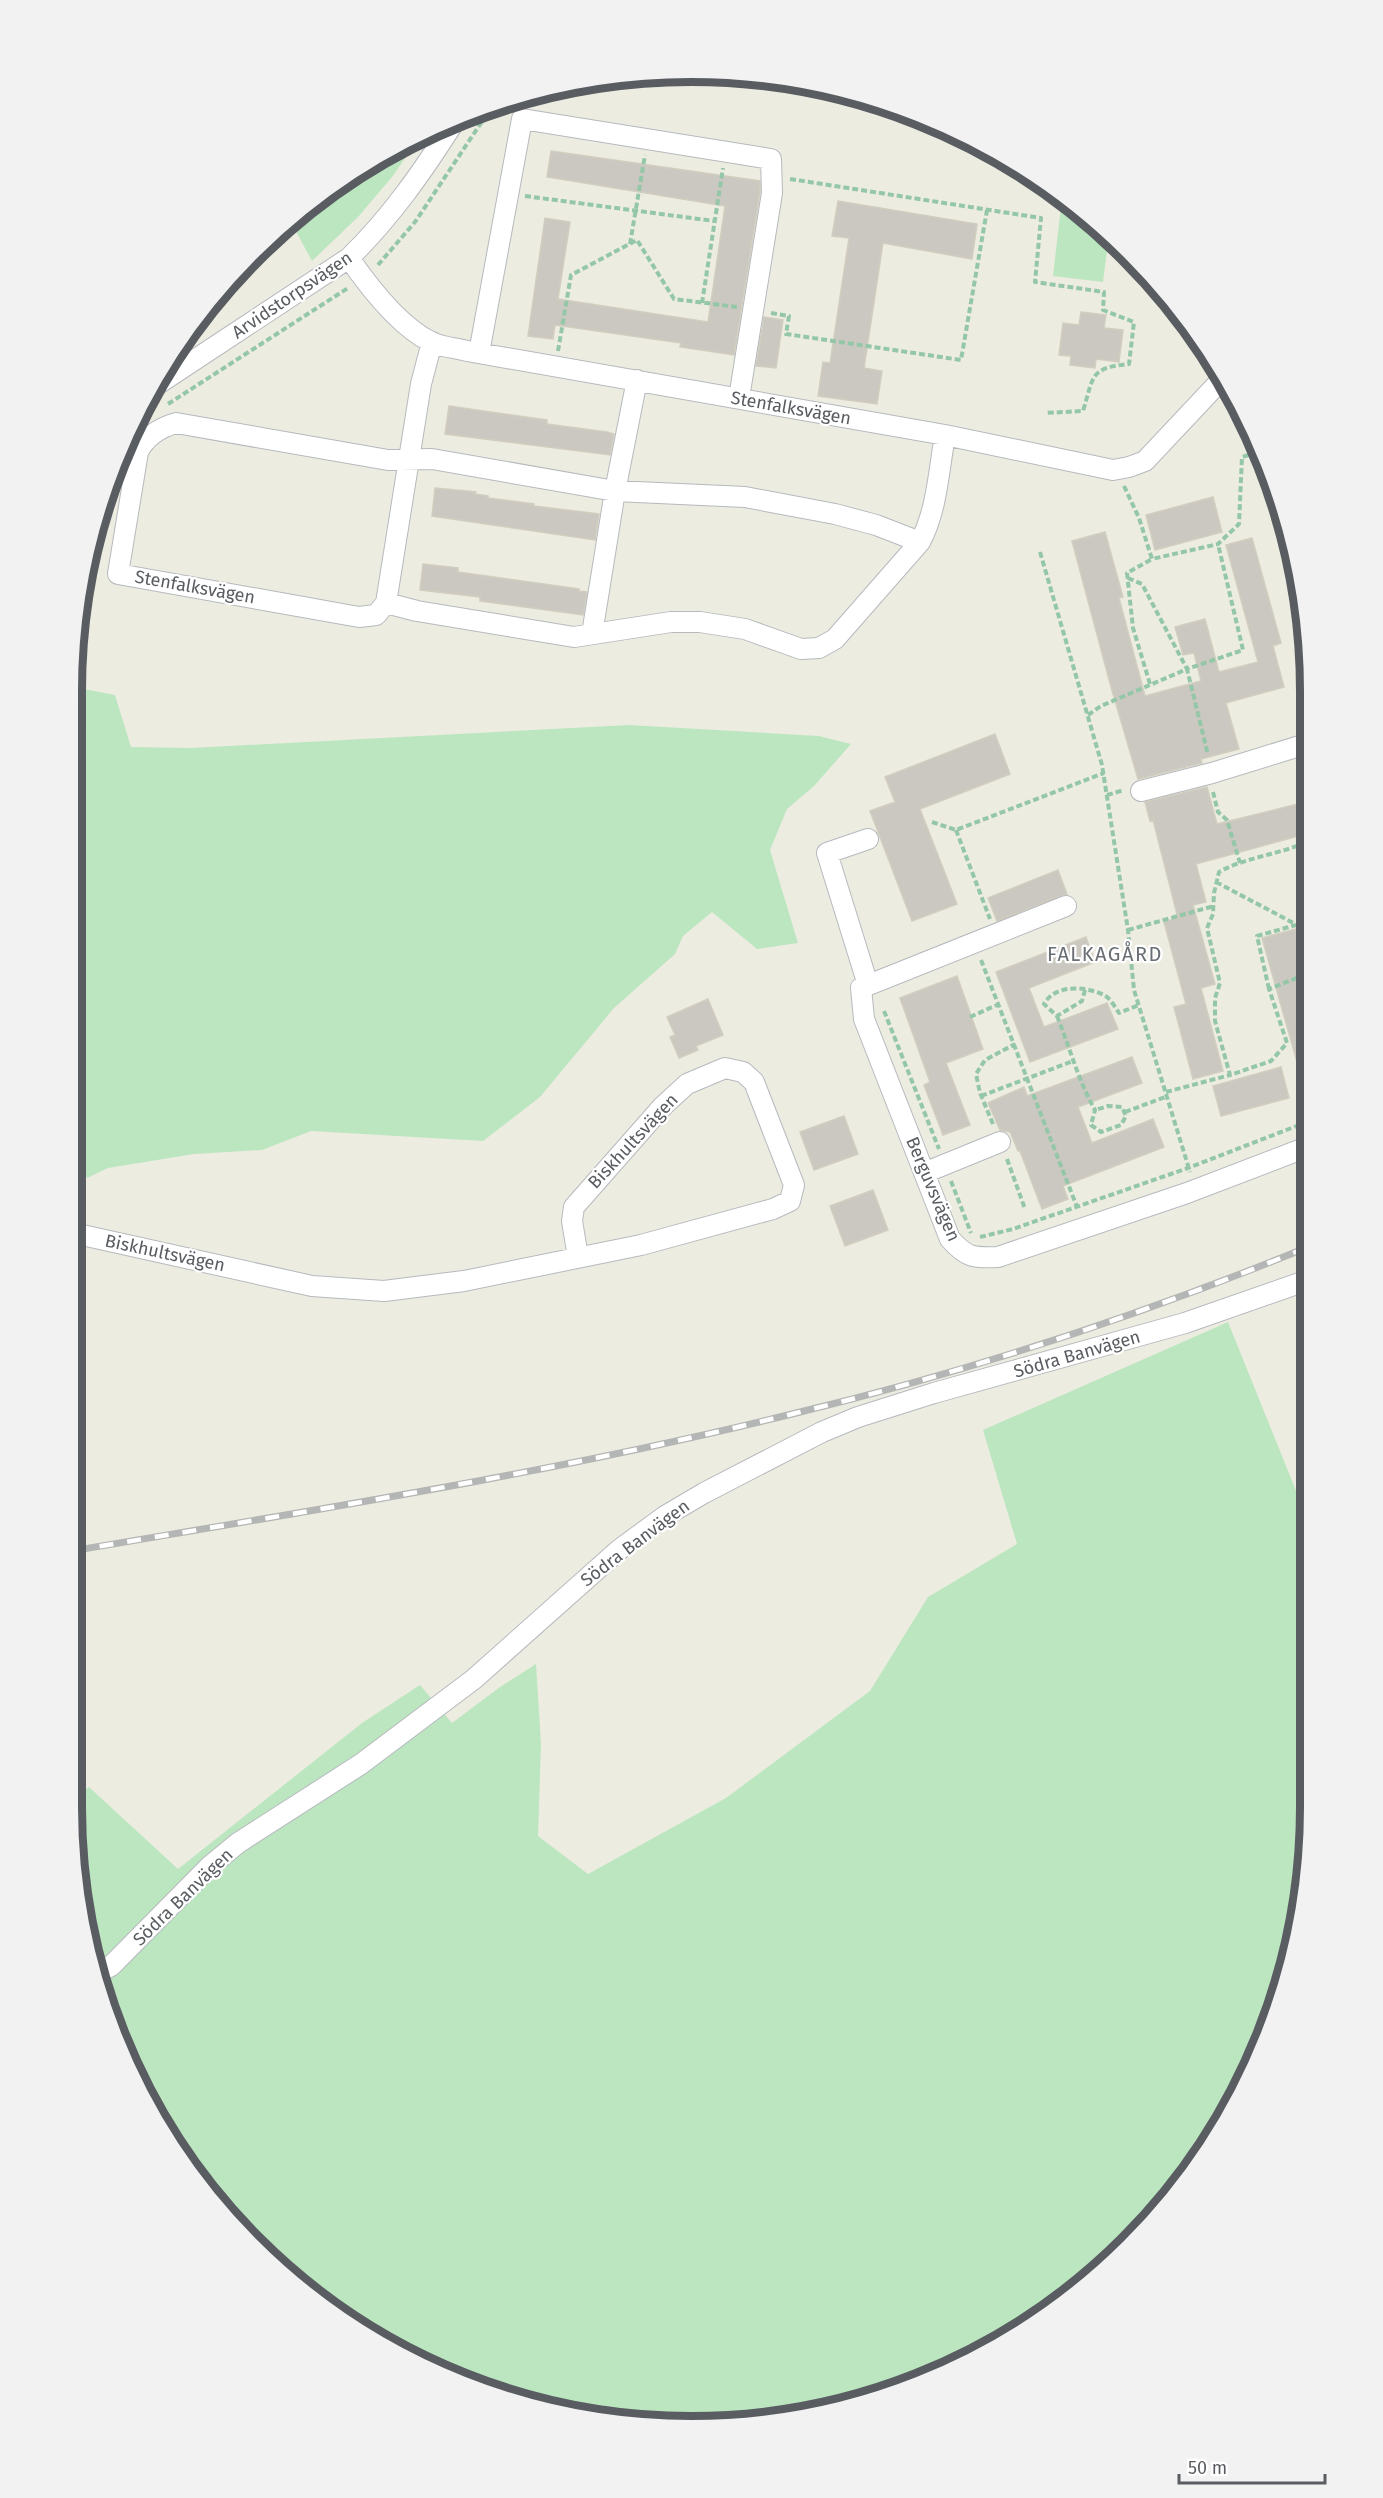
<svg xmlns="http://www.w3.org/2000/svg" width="1383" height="2498" font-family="'Fira Sans',sans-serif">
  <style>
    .green { fill: #bce6c0 }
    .building { fill: #cac8c0; stroke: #d2cebf; stroke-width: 1.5 }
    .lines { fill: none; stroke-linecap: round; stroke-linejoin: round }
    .minor-casing { stroke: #b6b9be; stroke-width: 22 }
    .path { stroke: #94c7a8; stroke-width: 4; stroke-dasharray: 6 3; stroke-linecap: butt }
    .minor { stroke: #fff; stroke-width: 20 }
    .rail-casing { stroke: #b4b5b5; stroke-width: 7 }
    .rail { stroke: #fff; stroke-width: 4.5; stroke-dasharray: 14; stroke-linecap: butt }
    .labels { text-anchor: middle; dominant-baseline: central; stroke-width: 4.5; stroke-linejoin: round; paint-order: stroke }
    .street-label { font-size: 18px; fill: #595d62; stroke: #fff }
    .neighbourhood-label { font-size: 20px; letter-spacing: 1.5px; fill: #6a6f74; stroke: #fff }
    .rim { fill: none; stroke: #595d62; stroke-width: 8 }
  </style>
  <rect width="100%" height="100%" fill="#edece1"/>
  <path class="green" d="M422 134 392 177 358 217 312 261 291 222 314 200Z
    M1062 198 1100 226 1109 235 1103 282 1053 276Z
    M73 687 115 695 131 747 191 748 629 725 819 736 851 744 814 786 787 809 770 850 798 943 757 949 712 912 683 936 675 954 614 1008 540 1097 483 1141 311 1131 262 1150 194 1154 108 1168 87 1178 73 1153Z
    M1228 1322 1305 1513 1309 1512 1310 1847 1290 1967 1228 2116 1183 2184 1100 2272 1035 2322 929 2379 852 2405 732 2425H651L531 2405 454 2379 348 2322 283 2272 200 2184 155 2116 105 2006 84 1927 72 1800 89 1787 178 1869 362 1723 420 1685 452 1723 500 1687 536 1664 541 1744 538 1836 588 1874 726 1798 870 1691 928 1597 1017 1544 983 1430Z"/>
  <path class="building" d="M551 151 760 181V192L734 355 680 347 681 343 555 325 553 339 528 336 545 218 570 222 558 299 708 322 725 206 547 177Z
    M838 201 977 224 972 259 883 243 864 368 882 371 877 404 818 396 823 362 830 363 849 238 832 236Z
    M1081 312 1106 315 1104 328 1123 330 1119 362 1096 359 1095 368 1070 365 1071 356 1059 355 1063 323 1079 325Z
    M764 317 783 320 776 368 756 366Z
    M449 406 547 420V424L607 432 614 434 610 455 445 434Z
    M435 488 476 492 475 494 488 496V498L534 504V506L599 514 595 540 432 516Z
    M1213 497 1222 532 1155 550 1146 515Z
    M1105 532 1123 597 1119 598 1145 696 1201 681 1194 653 1183 655 1175 627 1205 619 1219 672 1258 662 1226 545 1252 538 1281 643 1273 646 1284 687 1226 703 1239 749 1201 759 1202 763 1138 779 1111 687 1072 541Z
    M423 564 458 568V572L579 589V591L587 592 583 615 480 601V597L420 590Z
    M995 734 1010 774 920 809 957 904 912 921 870 811 895 802 885 777Z
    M1207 787 1217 824 1302 803 1306 820V834L1196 864 1206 902 1193 905 1215 984 1201 988 1223 1071 1193 1079 1174 1007 1186 1004 1164 922 1178 918 1153 820 1150 821 1145 802Z
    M1058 870 1067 894 997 921 988 898Z
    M1296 929 1307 967 1300 969 1307 993V1079L1302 1080 1262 938Z
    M1086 937 1095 962 1029 988 1044 1027 1107 1003 1118 1029 1030 1062 996 972Z
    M957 976 983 1049 946 1063 970 1125 943 1135 924 1085 930 1082 900 998Z
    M708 999 723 1035 696 1046 698 1050 679 1058 670 1037 675 1035 667 1017Z
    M1132 1057 1142 1083 1078 1107 1092 1143 1153 1119 1164 1147 1063 1186 1068 1199 1042 1209 1020 1151H1018L1010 1132 1000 1130 988 1103 1024 1087 1027 1096Z
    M1281 1067 1289 1098 1221 1116 1213 1086Z
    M844 1116 858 1154 814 1170 800 1132Z
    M873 1190 888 1230 845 1246 830 1206Z"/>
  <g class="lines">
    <defs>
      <path id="minor" d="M349 258C369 287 399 326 431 342 441 347 456 348 467 351L945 435 1113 470 1129 467 1145 461 1223 378
        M479 353 522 119 771 159 772 193 739 398
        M152 388 349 258C391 217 423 171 454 122
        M920 542 876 525 835 514 745 497 615 491 432 459 388 460 176 423C159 428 146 436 138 452L118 574 359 617 376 615 386 603 417 611 574 637 671 622H700L745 629 801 649 819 648 835 639 920 542C937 511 939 469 945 435
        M386 603 421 384 432 342
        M592 634 615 491 637 380
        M1141 791 1212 773 1306 744
        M1066 906 861 988 864 1019 950 1239C967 1258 973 1258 998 1257L1187 1193 1307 1147
        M868 985 827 853 868 839
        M73 1105 75 1096 73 1043
        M924 1173 1000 1142
        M73 1233 312 1286 384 1291 464 1281 641 1245 773 1209 790 1201 794 1185 754 1082 743 1072 725 1068 687 1084 663 1106 574 1207 572 1221 578 1257
        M96 1974 111 1966 210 1866 238 1843 361 1764 474 1679 620 1549 665 1516 704 1493 822 1432 858 1417 934 1393 1185 1323 1308 1280"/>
    </defs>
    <use href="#minor" class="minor-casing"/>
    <path class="path" d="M790 179 1041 218 1035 282 1104 292 1103 310 1134 322 1129 364C1089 368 1094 376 1083 411L1045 413
      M525 196 714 221
      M630 244 645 155
      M378 265 415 222 491 108
      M702 303 723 168
      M771 313 789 316 786 334 961 360 987 210
      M558 351 571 275 637 240 674 299 737 307
      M168 404 348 288
      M1124 486 1139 518 1152 559 1218 544 1239 524 1242 457 1262 451
      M1040 552 1102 765 1128 930 1134 990 1190 1172
      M1128 578 1142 584 1187 669 1243 650 1218 544
      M1150 684 1133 628 1127 573 1152 559
      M1088 715 1101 706 1187 669 1208 755
      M1213 792 1218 812 1227 820 1240 863
      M1107 795 1124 790
      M932 822 956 830 1104 773
      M956 830 990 919
      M1306 842C1278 855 1246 857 1219 872L1214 893 1213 914 1207 928 1220 983 1215 998V1021L1230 1075 1271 1061 1287 1043 1269 989 1307 974
      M1216 882 1301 927 1307 949
      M1128 930 1214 906
      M981 960 1077 1207
      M1269 989 1257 936 1296 925
      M1085 990 1082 1001 1057 1016 1044 1004C1055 984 1085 986 1104 995 1110 998 1115 1007 1119 1013L1139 1005
      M884 1011 939 1149
      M1057 1016C1070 1048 1078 1080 1095 1110L1091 1125 1101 1132 1121 1125 1126 1116 1122 1107 1108 1106 1095 1110
      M970 1017 999 1004
      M1166 1092 1230 1075
      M981 1096 1073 1061
      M1125 1112 1168 1096
      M993 1124 980 1093 976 1074 985 1060 1015 1044
      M1007 1159 1025 1209
      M951 1181 971 1233
      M980 1237 1013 1229 1188 1168 1307 1122"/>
    <use href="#minor" class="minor"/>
    <defs>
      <path id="rail" d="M72 1551C314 1510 558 1472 796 1413 970 1371 1142 1315 1308 1247"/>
    </defs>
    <use href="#rail" class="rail-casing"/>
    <use href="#rail" class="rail"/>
  </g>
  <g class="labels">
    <g class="street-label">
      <text transform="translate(292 295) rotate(-34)">Arvidstorpsvägen</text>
      <text transform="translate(791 408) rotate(10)">Stenfalksvägen</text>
      <text transform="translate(195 587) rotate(10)">Stenfalksvägen</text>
      <text transform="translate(633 1141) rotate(-47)">Biskhultsvägen</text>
      <text transform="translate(933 1189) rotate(67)">Berguvsvägen</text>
      <text transform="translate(165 1253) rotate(12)">Biskhultsvägen</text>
      <text transform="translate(1077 1354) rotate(-16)">Södra Banvägen</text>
      <text transform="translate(635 1543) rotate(-37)">Södra Banvägen</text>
      <text transform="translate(183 1897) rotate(-44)">Södra Banvägen</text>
    </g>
    <g class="neighbourhood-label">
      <text x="1105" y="954">FALKAGÅRD</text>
    </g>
  </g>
  <path d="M0 0H1383V2498H0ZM691 82H691A609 609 0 0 1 1300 691V1807A609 609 0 0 1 691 2416H691A609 609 0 0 1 82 1807V691A609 609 0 0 1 691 82Z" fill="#f2f2f2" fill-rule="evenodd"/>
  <path class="rim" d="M691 82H691A609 609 0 0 1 1300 691V1807A609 609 0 0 1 691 2416H691A609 609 0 0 1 82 1807V691A609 609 0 0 1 691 82Z"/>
  <path d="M1179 2474v9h146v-9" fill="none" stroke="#595d62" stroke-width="3"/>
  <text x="1188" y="2474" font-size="18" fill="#595d62" stroke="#ffffff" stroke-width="4.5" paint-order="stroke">50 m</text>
</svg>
